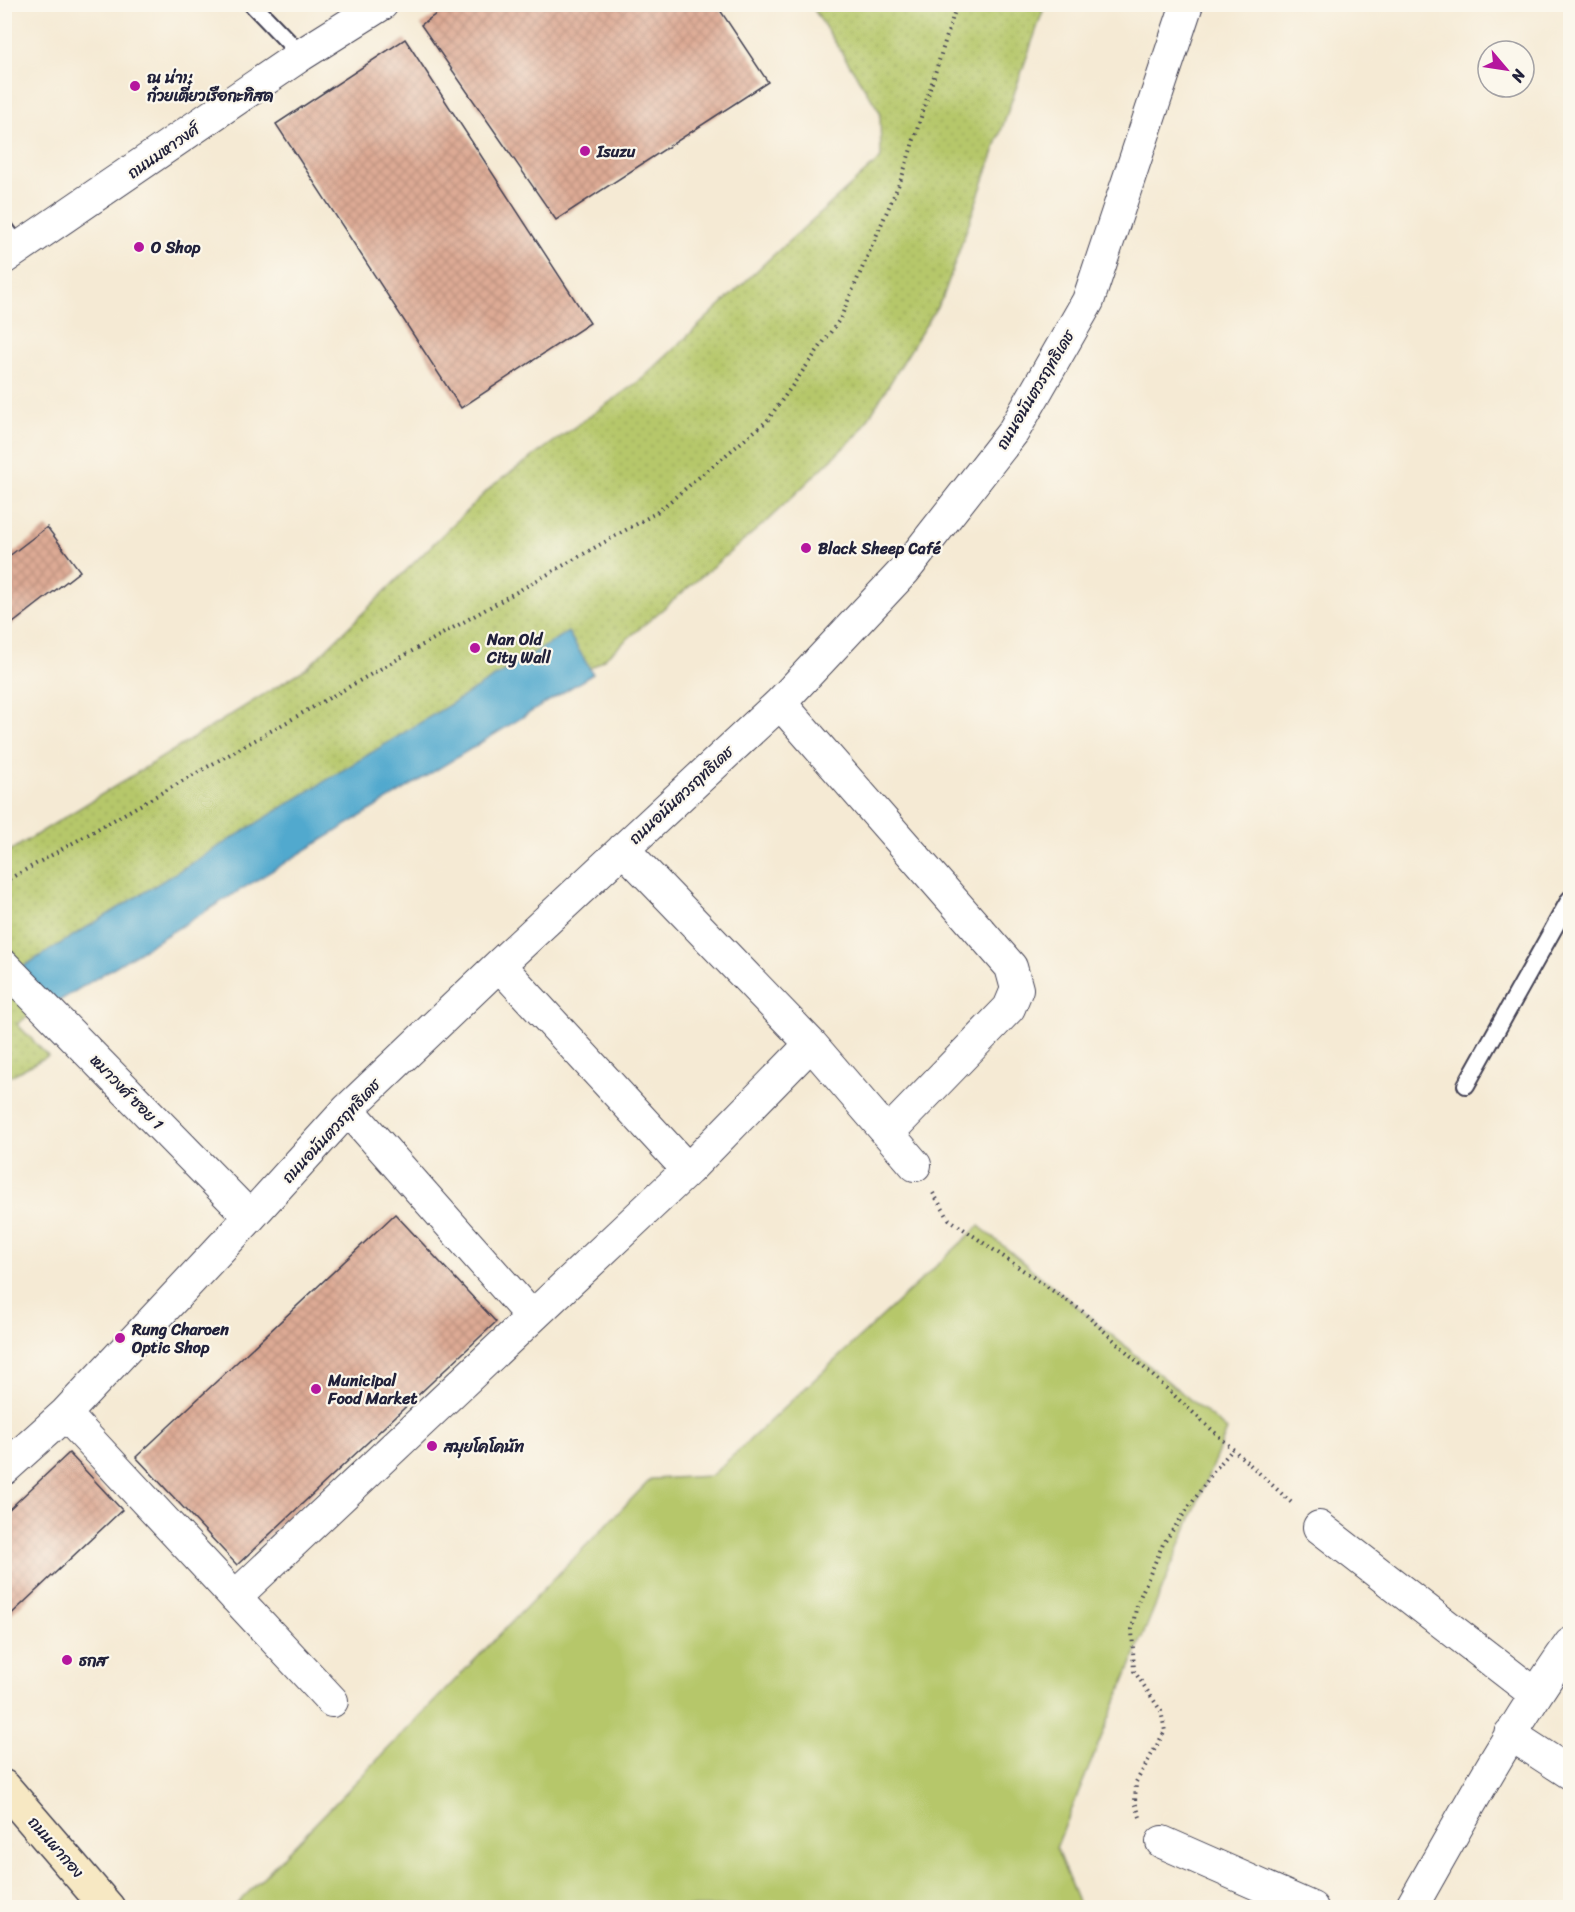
<svg xmlns="http://www.w3.org/2000/svg" width="1575" height="1912" font-family="Sriracha,'Playpen Sans Thai',sans-serif">
  <style>
    .green { fill: #b6c76a; stroke: #6c7452; stroke-width: 1.5 }
    .park { fill: url(#park-dots); stroke: #6c7452; stroke-width: 1.5 }
    .water { fill: #51a9ce; stroke: #3a6684; stroke-width: 1.5 }
    .building { fill: url(#building-cross-hatch) }
    .lines { fill: none; stroke-linecap: round; stroke-linejoin: round }
    .service-casing { stroke: #424052; stroke-width: 20 }
    .minor-casing { stroke: #424052; stroke-width: 34 }
    .secondary-casing { stroke: #424052; stroke-width: 36 }
    .path { stroke: #424052; stroke-width: 4; stroke-dasharray: 1.5 4.5; stroke-linecap: butt }
    .service { stroke: #fff; stroke-width: 16 }
    .minor { stroke: #fff; stroke-width: 32 }
    .secondary { stroke: #f7e8c3; stroke-width: 33 }
    .poi-dot { fill: #b5179e; stroke: #fbf7ec; stroke-width: 2 }
    .labels { text-anchor: middle; dominant-baseline: central; stroke-width: 4.5; stroke-linejoin: round; paint-order: stroke }
    .poi-label { font-size: 16px; font-weight: bold; fill: #22223b; stroke: #fbf7ec; text-anchor: start }
    .street-label { font-size: 16px; fill: #22223b; stroke: #fbf7ec }
  </style>
  <defs>
    <pattern id="park-dots" width="8" height="8" patternUnits="userSpaceOnUse" patternTransform="scale(1.5)"><rect width="8" height="8" fill="#b6c76a"/><path d="M2 2h.1M6 6h.1" fill="none" stroke="#9cab5d" stroke-width="1.8" stroke-linecap="round"/></pattern>
    <pattern id="building-cross-hatch" width="8" height="8" patternUnits="userSpaceOnUse" patternTransform="scale(1.5)"><rect width="8" height="8" fill="#ddaa94"/><path d="M0 0l8 8M0 8l8-8" fill="none" stroke="#bd9280"/></pattern>
  </defs>
  <rect width="100%" height="100%" fill="#fbf7ec"/>
  <filter id="ink" filterUnits="userSpaceOnUse"><feTurbulence type="fractalNoise" baseFrequency=".0167" numOctaves="2"/><feDisplacementMap in="SourceGraphic" scale="12" xChannelSelector="R" yChannelSelector="G"/><feConvolveMatrix kernelMatrix="1 2 1 2 8 2 1 2 1" color-interpolation-filters="sRGB"/></filter>
  <filter id="wash" filterUnits="userSpaceOnUse"><feTurbulence type="fractalNoise" baseFrequency=".008" numOctaves="4" result="noise"/><feDisplacementMap in="SourceGraphic" scale="24" xChannelSelector="R" yChannelSelector="G"/><feGaussianBlur stdDeviation="1.35" result="paint"/><feColorMatrix in="noise" values="0 0 0 0 0 0 0 0 0 0 0 0 0 0 0 0 0 1.4 0 .05"/><feComposite in="paint" operator="in"/></filter>
  <g filter="url(#wash)">
    <rect width="100%" height="100%" fill="#f5ead4"/>
    <path class="green" d="M979 1226 1227 1430 1056 1848 1080 1907H234L651 1479 711 1476Z"/>
    <path class="park" d="M811 5H1045L943 297 860 432 768 520 599 663 50 1001 17 1024 48 1056 5 1079V854L307 668 493 485 642 379 767 261 881 158 880 112Z"/>
    <path class="water" d="M568 632 593 674 46 1009 19 969Z"/>
    <g id="blocks">
      <path class="building" d="M450 4H716L768 82 556 220 421 25Z
        M405 39 590 323 461 408 276 124Z
        M47 527 80 571 4 630V560Z
        M395 1214 496 1322 237 1565 136 1457Z
        M69 1453 122 1510 4 1621V1514Z"/>
    </g>
  </g>
  <g filter="url(#ink)">
    <use href="#blocks" fill-opacity="0" stroke="#424052" stroke-width="1.5"/>
    <g class="lines">
      <defs>
        <path id="service" d="M252 4 301 55
          M4 227 20 249
          M1466 1085 1570 899"/>
        <path id="minor" d="M4 258 301 55 382 4
          M780 703 1011 967 1017 989 1009 1008 888 1133
          M623 849 811 1044 915 1165
          M499 965 688 1170
          M4 966 250 1217
          M348 1109 531 1316
          M65 1414 332 1701
          M4 1469 65 1414 250 1217 348 1109 499 965 780 703 905 570 1013 432 1088 301 1187 4
          M1319 1527 1535 1694
          M235 1597 688 1170 811 1044
          M1510 1734 1570 1773
          M1162 1842 1312 1908
          M1411 1908C1462 1818 1511 1728 1570 1644"/>
        <path id="secondary" d="M4 1787 108 1908"/>
      </defs>
      <use href="#service" class="service-casing"/>
      <use href="#minor" class="minor-casing"/>
      <use href="#secondary" class="secondary-casing"/>
      <path class="path" d="M4 882 656 513 767 421 840 319 902 177 957 4
        M933 1193 949 1219 1082 1311 1294 1505
        M1140 1817 1135 1802 1136 1782 1165 1731 1161 1711 1134 1671 1132 1629 1137 1604 1163 1544 1214 1471 1232 1450"/>
      <use href="#service" class="service"/>
      <use href="#minor" class="minor"/>
      <use href="#secondary" class="secondary"/>
    </g>
  </g>
  <g class="poi-dot">
    <circle cx="135" cy="86" r="6"/>
    <circle cx="585" cy="151" r="6"/>
    <circle cx="139" cy="247" r="6"/>
    <circle cx="806" cy="548" r="6"/>
    <circle cx="475" cy="648" r="6"/>
    <circle cx="120" cy="1338" r="6"/>
    <circle cx="316" cy="1389" r="6"/>
    <circle cx="432" cy="1446" r="6"/>
    <circle cx="67" cy="1660" r="6"/>
  </g>
  <g class="labels">
    <g class="poi-label">
      <text x="147" y="77">ณ น่าน<tspan x="147" dy="18">ก๋วยเตี๋ยวเรือกะทิสด</tspan></text>
      <text x="597" y="151">Isuzu</text>
      <text x="151" y="247">O Shop</text>
      <text x="818" y="548">Black Sheep Café</text>
      <text x="487" y="639">Nan Old<tspan x="487" dy="18">City Wall</tspan></text>
      <text x="132" y="1329">Rung Charoen<tspan x="132" dy="18">Optic Shop</tspan></text>
      <text x="328" y="1380">Municipal<tspan x="328" dy="18">Food Market</tspan></text>
      <text x="444" y="1446">สมุยโคโคนัท</text>
      <text x="79" y="1660">ธกส</text>
    </g>
    <g class="street-label">
      <text transform="translate(163 151) rotate(-35)">ถนนมหาวงศ์</text>
      <text transform="translate(1035 390) rotate(-59)">ถนนอนันตวรฤทธิเดช</text>
      <text transform="translate(681 795) rotate(-43)">ถนนอนันตวรฤทธิเดช</text>
      <text transform="translate(127 1092) rotate(46)">หมาวงศ์ ซอย 1</text>
      <text transform="translate(331 1131) rotate(-47)">ถนนอนันตวรฤทธิเดช</text>
      <text transform="translate(56 1847) rotate(49)">ถนนผากอง</text>
    </g>
  </g>
  <rect width="1575" height="1912" fill="none" stroke="#fbf7ec" stroke-width="24"/>
  <g transform="translate(1506 69) rotate(119)"><circle r="28" fill="#fbf7ec" stroke="#a4a2a5" stroke-width="1.5"/>
  <path d="M0-4.5L10 22L0 15L-10 22Z" fill="#b5179e"/>
  <text y="-9" font-size="16" font-weight="bold" text-anchor="middle" fill="#22223b">N</text>
  </g>
</svg>
